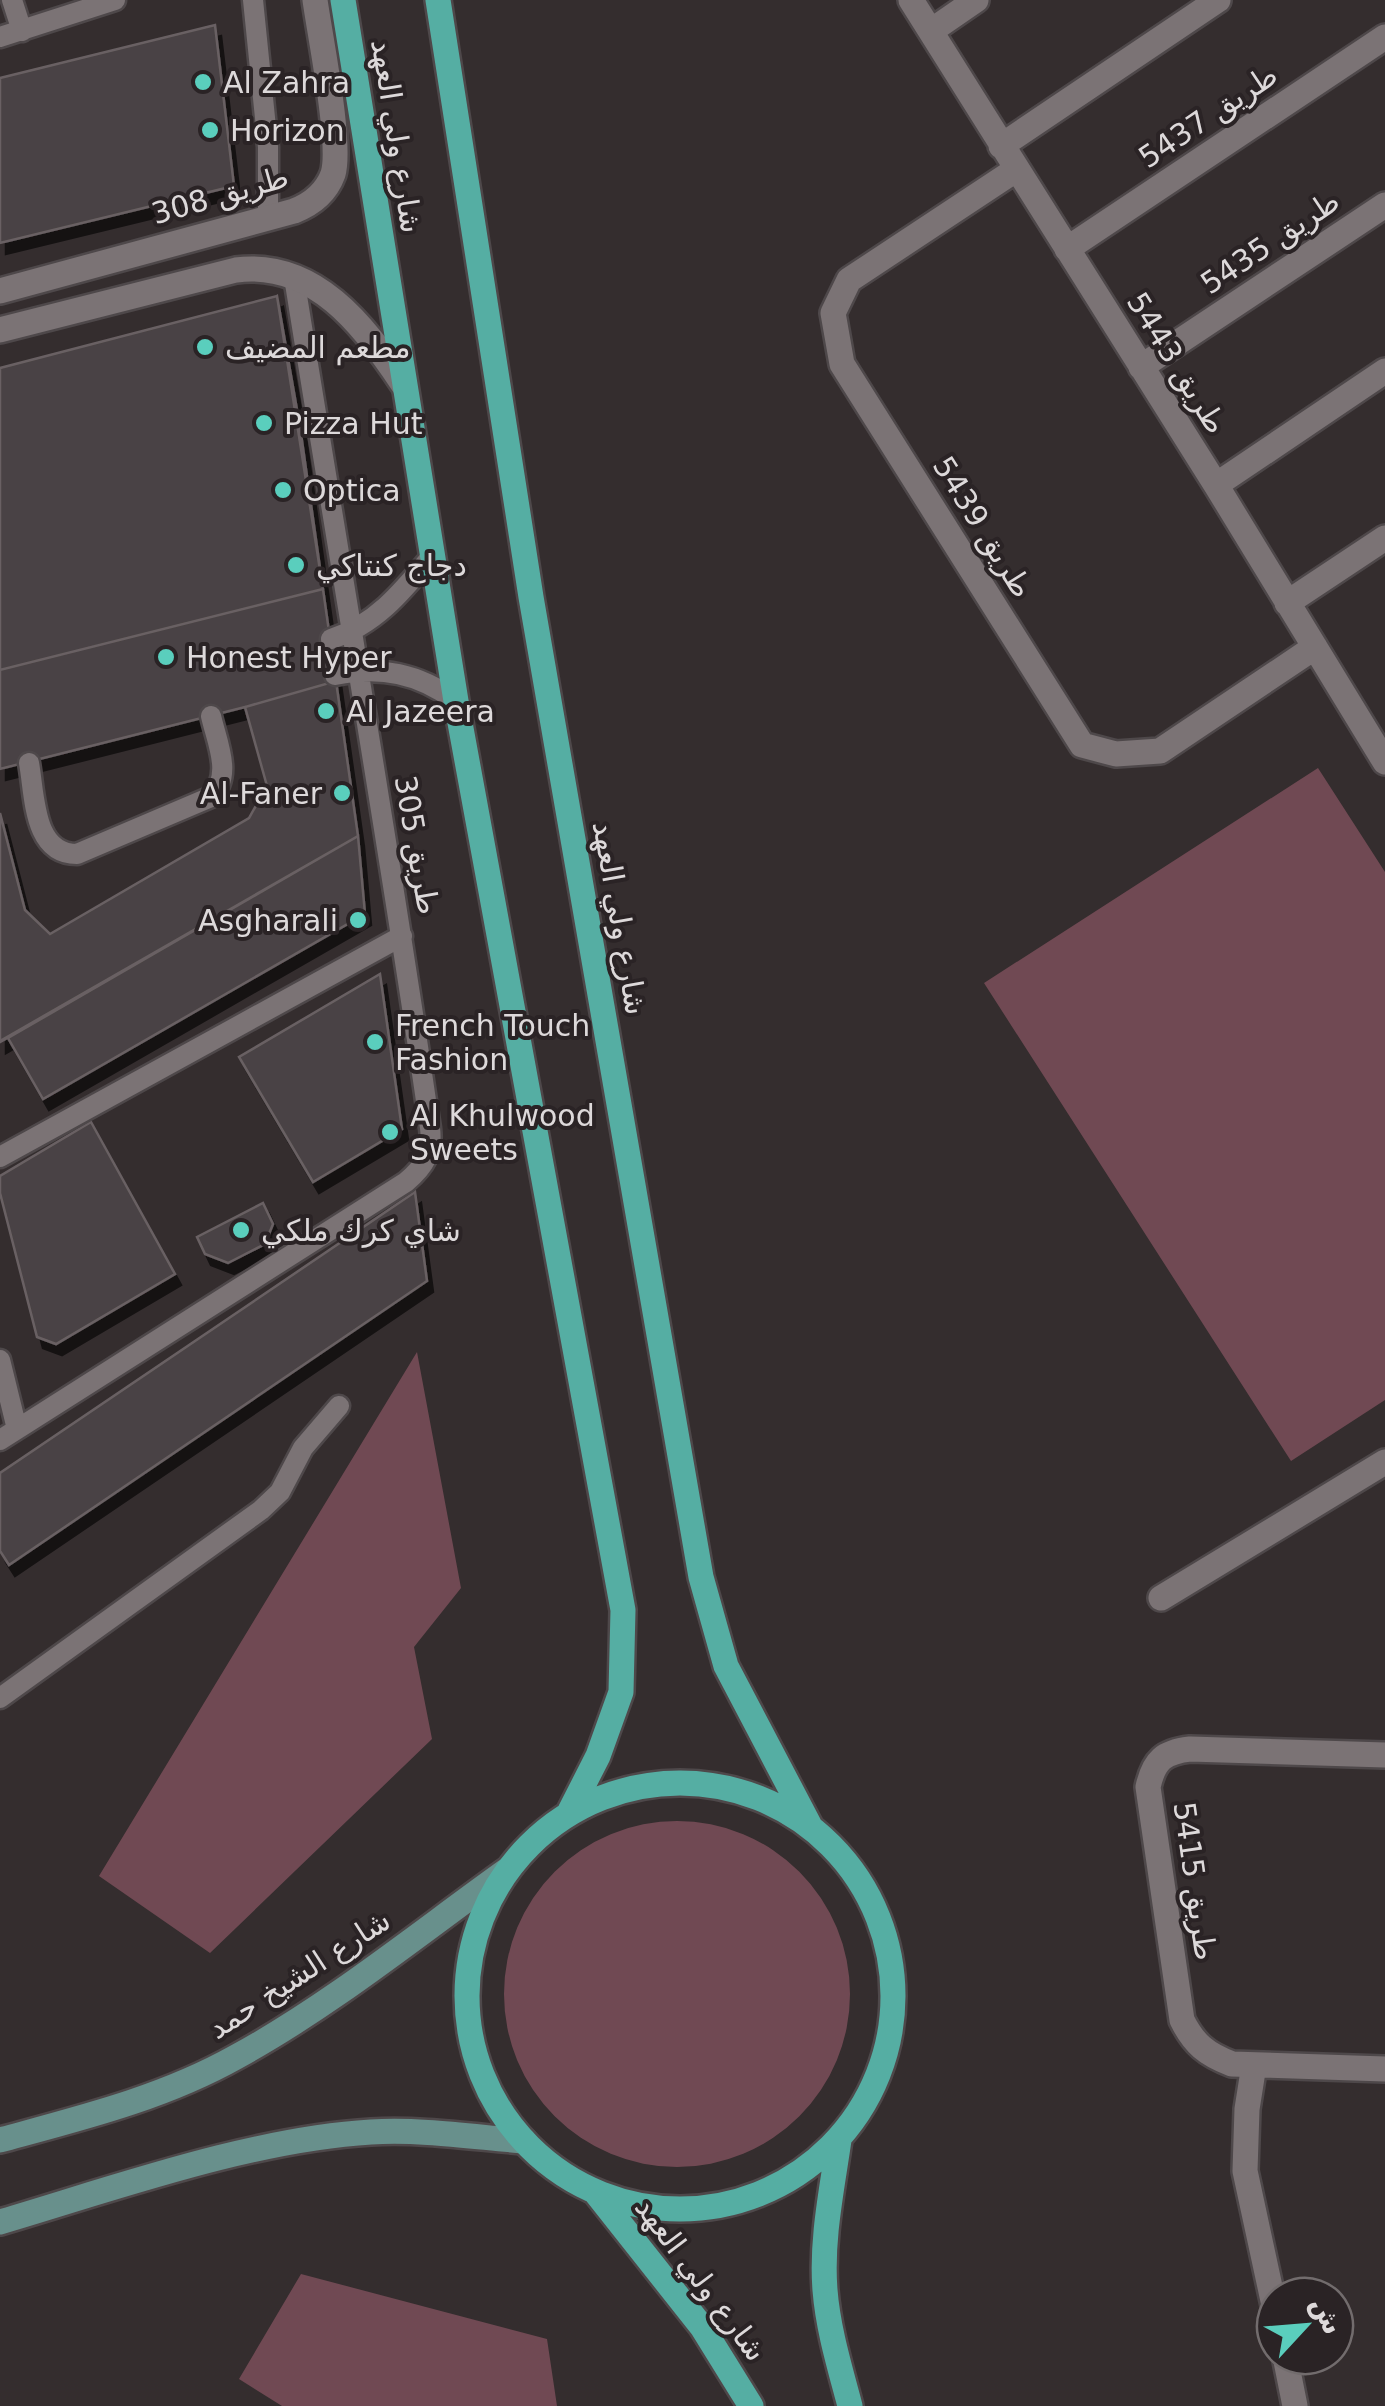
<svg xmlns="http://www.w3.org/2000/svg" width="1385" height="2406" font-family="'DejaVu Sans','Noto Sans Arabic',sans-serif">
  <style>
    .green { fill: #704953 }
    .building { fill: #4a4344; stroke: #696163; stroke-width: 2.5; filter: url(#shadow) }
    .lines { fill: none; stroke-linecap: round; stroke-linejoin: round }
    .service-casing { stroke: #4e484a; stroke-width: 25 }
    .minor-casing { stroke: #4e484a; stroke-width: 30 }
    .secondary-casing { stroke: #4e484a; stroke-width: 30 }
    .primary-casing { stroke: #4e484a; stroke-width: 30 }
    .service { stroke: #7b7375; stroke-width: 20 }
    .minor { stroke: #7b7375; stroke-width: 25 }
    .secondary { stroke: #68908c; stroke-width: 25 }
    .primary { stroke: #55aea3; stroke-width: 25 }
    .poi-dot { fill: #5acebd; stroke: #2a2325; stroke-width: 4 }
    .labels { text-anchor: middle; dominant-baseline: central; stroke-width: 8; stroke-linejoin: round; paint-order: stroke }
    .poi-label { font-size: 30px; fill: #ddd9da; stroke: #2a2325; text-anchor: start }
    .street-label { font-size: 30px; fill: #ddd9da; stroke: #2a2325 }
  </style>
  <defs>
    <filter id="shadow"><feDropShadow dx="6" dy="11" stdDeviation="0" flood-color="#0009"/></filter>
  </defs>
  <rect width="100%" height="100%" fill="#342d2e"/>
  <path class="green" d="M1318 768 1385 872V1400L1291 1461 984 983Z
    M417 1352 461 1588 414 1647 432 1739 210 1953 99 1876Z
    M504 1994a173 173 0 1 1 346 0a173 173 0 1 1-346 0Z
    M301 2274 547 2339 557 2406H282L239 2379Z"/>
  <path class="building" d="M215 25 234 186 0 243V78Z
    M277 296 300 427 358 836 0 1042V813L25 910 50 934 249 818 267 786 245 707 0 769V368Z
    M277 296 323 589 0 670V368Z
    M336 681 358 836 0 1041V813L25 910 50 934 249 818 267 786 245 707Z
    M358 836 365 914 43 1099 8 1038Z
    M380 974 402 1129 313 1182 239 1057Z
    M91 1122 175 1274 56 1344 37 1337 0 1193V1176Z
    M415 1192 427 1281 9 1565 0 1551V1473Z
    M263 1203 273 1224 265 1244 228 1263 205 1254 197 1237Z"/>
  <g class="lines">
    <defs>
      <path id="service" d="M12 0 22 31
        M253 0 268 147V218
        M0 37 115 0
        M331 639C375 625 402 592 431 557
        M335 675C381 666 418 673 456 701
        M29 763C35 796 33 854 77 854L211 797C233 775 217 743 211 716
        M0 1157 402 936
        M0 1360 17 1429
        M0 1440 406 1182C425 1166 433 1152 430 1128 389 843 339 560 294 277
        M0 1698 261 1510 280 1492 303 1448 339 1406"/>
      <path id="minor" d="M911 0 1216 485 1385 762
        M931 31 976 0
        M1001 146 1218 0
        M1017 169 849 280 833 313 842 364 1082 745 1116 754 1160 751 1315 647
        M1067 249 1385 37
        M0 291 294 211C312 204 326 193 333 174 342 145 320 36 315 0
        M0 330 236 270C314 260 364 325 403 384
        M1141 367 1385 205
        M1216 485 1385 371
        M1287 603 1385 538
        M1161 1598 1385 1462
        M1385 1755 1190 1749C1164 1752 1154 1760 1148 1787L1182 2020C1194 2044 1206 2054 1232 2064L1385 2069
        M1254 2065 1247 2109 1245 2171 1275 2310
        M1285 2356 1295 2406"/>
      <path id="secondary" d="M0 2140C81 2118 163 2098 236 2057 331 2005 418 1934 506 1871
        M0 2222C115 2188 252 2139 371 2132 422 2129 474 2137 524 2141"/>
      <path id="primary" d="M343 0 456 701 623 1610 621 1692 598 1756 570 1811
        M438 0 531 597 701 1577 726 1666 810 1826
        M467 1996a213 213 0 1 1 426 0a213 213 0 1 1-426 0Z
        M839 2140C832 2189 821 2240 825 2290 828 2329 840 2368 850 2406
        M596 2193 702 2327 751 2406"/>
    </defs>
    <use href="#service" class="service-casing"/>
    <use href="#minor" class="minor-casing"/>
    <use href="#secondary" class="secondary-casing"/>
    <use href="#primary" class="primary-casing"/>
    <use href="#service" class="service"/>
    <use href="#minor" class="minor"/>
    <use href="#secondary" class="secondary"/>
    <use href="#primary" class="primary"/>
  </g>
  <g class="poi-dot">
    <circle cx="203" cy="82" r="10"/>
    <circle cx="210" cy="130" r="10"/>
    <circle cx="205" cy="347" r="10"/>
    <circle cx="264" cy="423" r="10"/>
    <circle cx="283" cy="490" r="10"/>
    <circle cx="296" cy="565" r="10"/>
    <circle cx="166" cy="657" r="10"/>
    <circle cx="326" cy="711" r="10"/>
    <circle cx="342" cy="793" r="10"/>
    <circle cx="358" cy="920" r="10"/>
    <circle cx="375" cy="1042" r="10"/>
    <circle cx="390" cy="1132" r="10"/>
    <circle cx="241" cy="1230" r="10"/>
  </g>
  <g class="labels">
    <g class="poi-label">
      <text x="223" y="82">Al Zahra</text>
      <text x="230" y="130">Horizon</text>
      <text x="225" y="347">مطعم المضيف</text>
      <text x="284" y="423">Pizza Hut</text>
      <text x="303" y="490">Optica</text>
      <text x="316" y="565">دجاج كنتاكي</text>
      <text x="186" y="657">Honest Hyper</text>
      <text x="346" y="711">Al Jazeera</text>
      <text x="322" y="793" text-anchor="end">Al-Faner</text>
      <text x="338" y="920" text-anchor="end">Asgharali</text>
      <text x="395" y="1025">French Touch<tspan x="395" dy="34">Fashion</tspan></text>
      <text x="410" y="1115">Al Khulwood<tspan x="410" dy="34">Sweets</tspan></text>
      <text x="261" y="1230">شاي كرك ملكي</text>
    </g>
    <g class="street-label">
      <text transform="translate(1208 116) rotate(-34)">طريق 5437</text>
      <text transform="translate(397 136) rotate(81)">شارع ولي العهد</text>
      <text transform="translate(220 195) rotate(-16)">طريق 308</text>
      <text transform="translate(1270 242) rotate(-34)">طريق 5435</text>
      <text transform="translate(1177 363) rotate(58)">طريق 5443</text>
      <text transform="translate(983 527) rotate(58)">طريق 5439</text>
      <text transform="translate(417 845) rotate(80)">طريق 305</text>
      <text transform="translate(620 918) rotate(80)">شارع ولي العهد</text>
      <text transform="translate(1195 1881) rotate(82)">طريق 5415</text>
      <text transform="translate(299 1974) rotate(-33)">شارع الشيخ حمد</text>
      <text transform="translate(701 2279) rotate(53)">شارع ولي العهد</text>
    </g>
  </g>
  <g transform="translate(1305 2326) rotate(64)"><circle r="48" fill="#2a2325" stroke="#726c6d" stroke-width="2.5"/>
  <path d="M0-8L18 38L0 25L-18 38Z" fill="#5acebd"/>
  <text y="-15" font-size="28" font-weight="bold" text-anchor="middle" fill="#ddd9da">ش</text>
  </g>
</svg>
